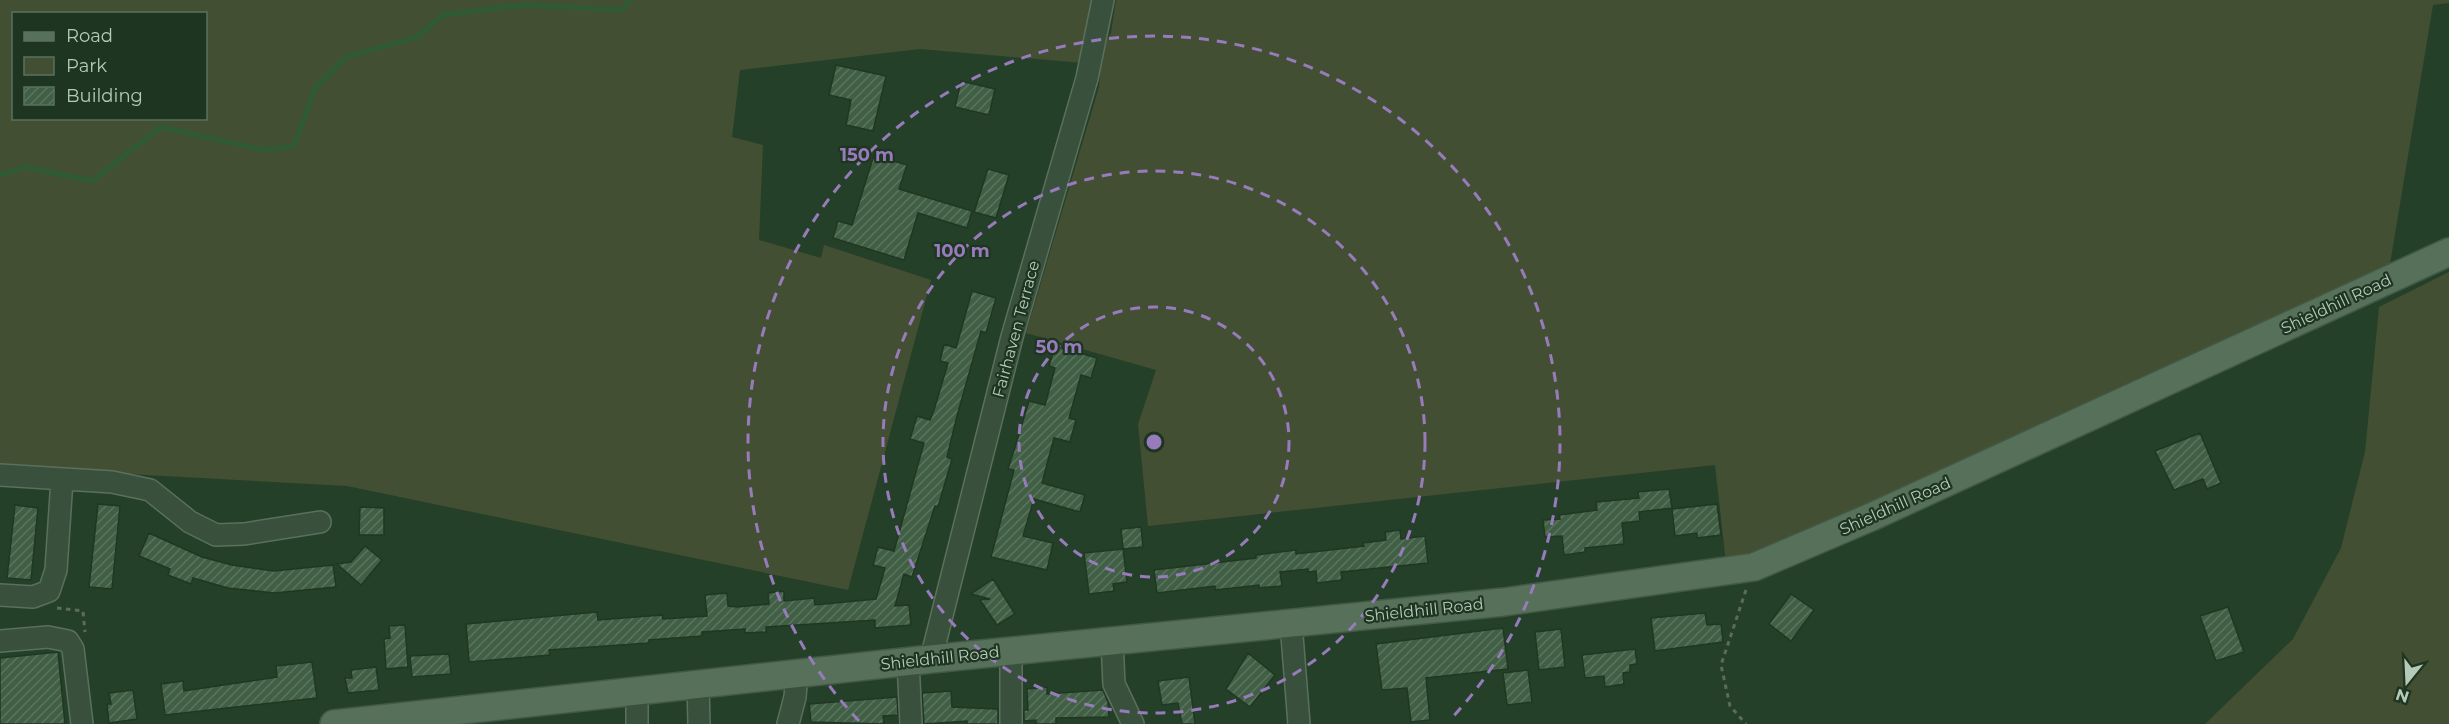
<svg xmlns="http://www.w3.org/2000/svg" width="2449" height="724" font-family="Montserrat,sans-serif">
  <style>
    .green { fill: #434f33; fill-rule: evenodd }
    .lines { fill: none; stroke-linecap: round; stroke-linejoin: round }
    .stream { stroke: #2e5a34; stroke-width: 5 }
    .building { fill: url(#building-hatch); stroke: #203723; stroke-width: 1.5 }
    .minor-casing { stroke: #5a705d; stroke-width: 24 }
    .major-casing { stroke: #425946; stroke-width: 30 }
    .path { stroke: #5c6d56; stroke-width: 3; stroke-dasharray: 4.5 4.5; stroke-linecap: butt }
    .minor { stroke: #39503c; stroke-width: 21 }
    .major { stroke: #57705a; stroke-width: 27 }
    .ring { fill: none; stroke: #987bbc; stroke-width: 3; stroke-dasharray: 10 8 }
    .labels { text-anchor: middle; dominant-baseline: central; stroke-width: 4.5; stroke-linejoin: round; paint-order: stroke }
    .street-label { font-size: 16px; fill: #b5cab9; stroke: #1e3521 }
    .centre { fill: #987bbc; stroke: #1e3521; stroke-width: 3 }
    .ring-label { font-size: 18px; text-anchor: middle; font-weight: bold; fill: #987bbc; stroke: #1e3521; stroke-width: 4.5; stroke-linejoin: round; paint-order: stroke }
  </style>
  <defs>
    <pattern id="building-hatch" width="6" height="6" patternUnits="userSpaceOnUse" patternTransform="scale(1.5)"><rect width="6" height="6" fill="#415f45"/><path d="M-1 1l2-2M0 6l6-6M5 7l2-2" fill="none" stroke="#5a755e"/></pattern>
  </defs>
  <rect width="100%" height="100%" fill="#254028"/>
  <path class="green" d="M0 0H1094L1083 63 920 49 740 70 732 137 763 145 759 240 821 258 824 245 931 280 848 590 347 486 0 467ZM14 14H206V118H14Z
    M1116 0H2449V3L2433 5 2390 264 1831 521 1726 563 1715 465 1148 526 1138 424 1156 370 1026 333 1099 87 1102 48 1111 33Z
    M2449 272V724H2205L2293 639 2341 548 2365 452 2379 307Z"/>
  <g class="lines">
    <path class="stream" d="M0 175 25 167 92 181 161 127 264 150 294 146 315 88 346 57 417 37 443 15 525 5 622 10 630 0"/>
  </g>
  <path class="building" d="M836 65 886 76 873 131 846 125 851 100 829 95Z
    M961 81 995 89 989 115 955 107Z
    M874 155 907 165 899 189 972 211 967 228 918 213 904 260 833 238 838 221 852 225Z
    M988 169 1009 175 996 218 974 212Z
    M972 291 996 298 986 333 981 331 957 416 947 457 952 459 938 507 935 506 912 577 904 574 895 606 909 605 911 625 875 628V620L766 627V632L745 633V629L702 632V636L649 640V643L549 650 550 655 469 662 466 624 597 612 598 620 662 615 663 619 707 616 705 595 727 593 728 606 737 607 769 604 768 593 784 591V601L814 598 815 605 876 599 885 568 873 565 878 547 894 551 924 443 910 439 917 416 930 420 934 410 948 363 940 361 944 344 956 348Z
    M1055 346 1097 358 1091 378 1081 375 1069 418 1076 420 1070 442 1054 438 1042 483 1085 495 1080 512 1034 499 1023 536 1053 543 1047 570 991 557 1014 470 1008 469 1015 447 1029 401 1045 405 1055 368 1049 366Z
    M2200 433 2221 483 2207 489 2203 479 2174 490 2155 451Z
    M1669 489 1672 508 1639 512 1640 521 1622 523 1624 544 1585 548V552L1564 555 1562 536 1545 537 1543 520 1560 519 1559 515 1597 510 1596 502 1639 498 1638 492Z
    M98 504 120 506 112 589 89 587Z
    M1717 504 1721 535 1697 538V533L1675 536 1672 509Z
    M15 505 38 508 31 580 7 578Z
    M360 507 384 508V535H359Z
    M1141 527 1143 547 1123 549 1121 529Z
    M1400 530 1401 539 1425 536 1428 563 1341 572 1342 580 1317 583 1316 571 1308 572V569L1280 572 1282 586 1259 588V585L1215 590V586L1157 593 1154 570 1256 558V555L1296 550V554L1364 546 1363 543 1386 540 1385 532Z
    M149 533 202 557 232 565 274 571 333 565 336 587 274 593 228 588 193 578 191 584 168 575 170 569 139 556Z
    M365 546 382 560 361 585 337 564 351 562Z
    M1123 549 1127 582 1113 584 1114 591 1089 594 1084 553Z
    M993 579 1015 614 997 625 980 600 990 599 971 594Z
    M1791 594 1814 610 1791 641 1769 624Z
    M2228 607 2244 652 2216 661 2200 616Z
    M1705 613 1707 625 1721 624 1723 642 1655 651 1651 618Z
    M405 625 408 667 386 669 384 639 390 638 389 626Z
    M1503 628 1508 669 1426 678 1430 720 1411 722 1407 688 1382 690 1376 644Z
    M1561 629 1565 667 1539 670 1535 632Z
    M1635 649 1637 664 1630 665V672L1623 673 1624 684 1605 687 1604 676 1585 678 1582 655Z
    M58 652 65 724H0V658Z
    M1248 653 1275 675 1250 707 1226 689Z
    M449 654 451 674 412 677 410 656Z
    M312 662 317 698 165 715 161 684 183 681 184 691 277 677 276 666Z
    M376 667 379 690 348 693 345 678H352L351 670Z
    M1528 670 1532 702 1507 705 1503 673Z
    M1189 677 1195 724H1182L1178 703 1162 705 1158 681Z
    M1047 687V694L1103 690 1108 702 1109 717 1056 718V724H1036V720L1024 721V710H1028L1027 689Z
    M133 690 137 719 109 723 107 704H111L109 693Z
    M951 691 952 707 998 709V724H967V721L924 724 922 693Z
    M897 697 898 715 883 716 884 724 811 722 809 704Z"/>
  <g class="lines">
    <defs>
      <path id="minor" d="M0 475 112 482 150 490 190 522 216 535 244 534 320 522
        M0 595 33 597 49 591 56 570 62 479
        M1291 623 1299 724
        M0 641 48 637 68 641 73 649 82 724
        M1112 641 1114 684 1133 724
        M1011 651V724
        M931 659 1012 337 1087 78 1103 0
        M908 661 911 724
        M698 683 699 724
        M637 690V724
        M788 724 795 697 797 673"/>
      <path id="major" d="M334 724 931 659 1504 602 1754 567 1871 517 2449 252"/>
    </defs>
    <use href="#minor" class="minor-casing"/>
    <use href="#major" class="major-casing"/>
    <path class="path" d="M1746 590 1721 665 1730 706 1746 724
      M57 608 83 611 85 632"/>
    <use href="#minor" class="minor"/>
    <use href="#major" class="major"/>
  </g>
  <g class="ring">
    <circle cx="1154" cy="442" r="135"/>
    <circle cx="1154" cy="442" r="271"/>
    <path d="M859 721A406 406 0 1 1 1449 721"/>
  </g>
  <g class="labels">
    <g class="street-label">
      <text transform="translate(2336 304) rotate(-25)">Shieldhill Road</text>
      <text transform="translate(1016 329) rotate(-75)">Fairhaven Terrace</text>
      <text transform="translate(1895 506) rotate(-24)">Shieldhill Road</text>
      <text transform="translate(1424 610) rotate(-6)">Shieldhill Road</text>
      <text transform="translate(940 658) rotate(-6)">Shieldhill Road</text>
    </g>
  </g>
  <circle cx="1154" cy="442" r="9" class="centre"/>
  <g class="ring-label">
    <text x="867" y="161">150 m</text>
    <text x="962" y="257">100 m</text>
    <text x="1059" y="353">50 m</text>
  </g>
  <rect x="12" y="12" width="195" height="108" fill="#1e3521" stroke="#5a715e" stroke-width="1.5"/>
  <rect x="24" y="32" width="30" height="9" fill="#57705a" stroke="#5a715e" stroke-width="1.5"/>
  <text x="66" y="42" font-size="18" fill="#b5cab9">Road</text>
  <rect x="24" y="57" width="30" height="18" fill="#434f33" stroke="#5a715e" stroke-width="1.5"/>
  <text x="66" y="72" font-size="18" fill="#b5cab9">Park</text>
  <rect x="24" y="87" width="30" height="18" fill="url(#building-hatch)" stroke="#5a715e" stroke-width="1.5"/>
  <text x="66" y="102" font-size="18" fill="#b5cab9">Building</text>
  <g transform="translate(2407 682) rotate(198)" stroke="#1e3521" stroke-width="4.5" paint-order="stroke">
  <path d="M0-4.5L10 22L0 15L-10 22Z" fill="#b5cab9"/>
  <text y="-9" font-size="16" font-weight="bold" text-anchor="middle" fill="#b5cab9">N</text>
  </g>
</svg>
